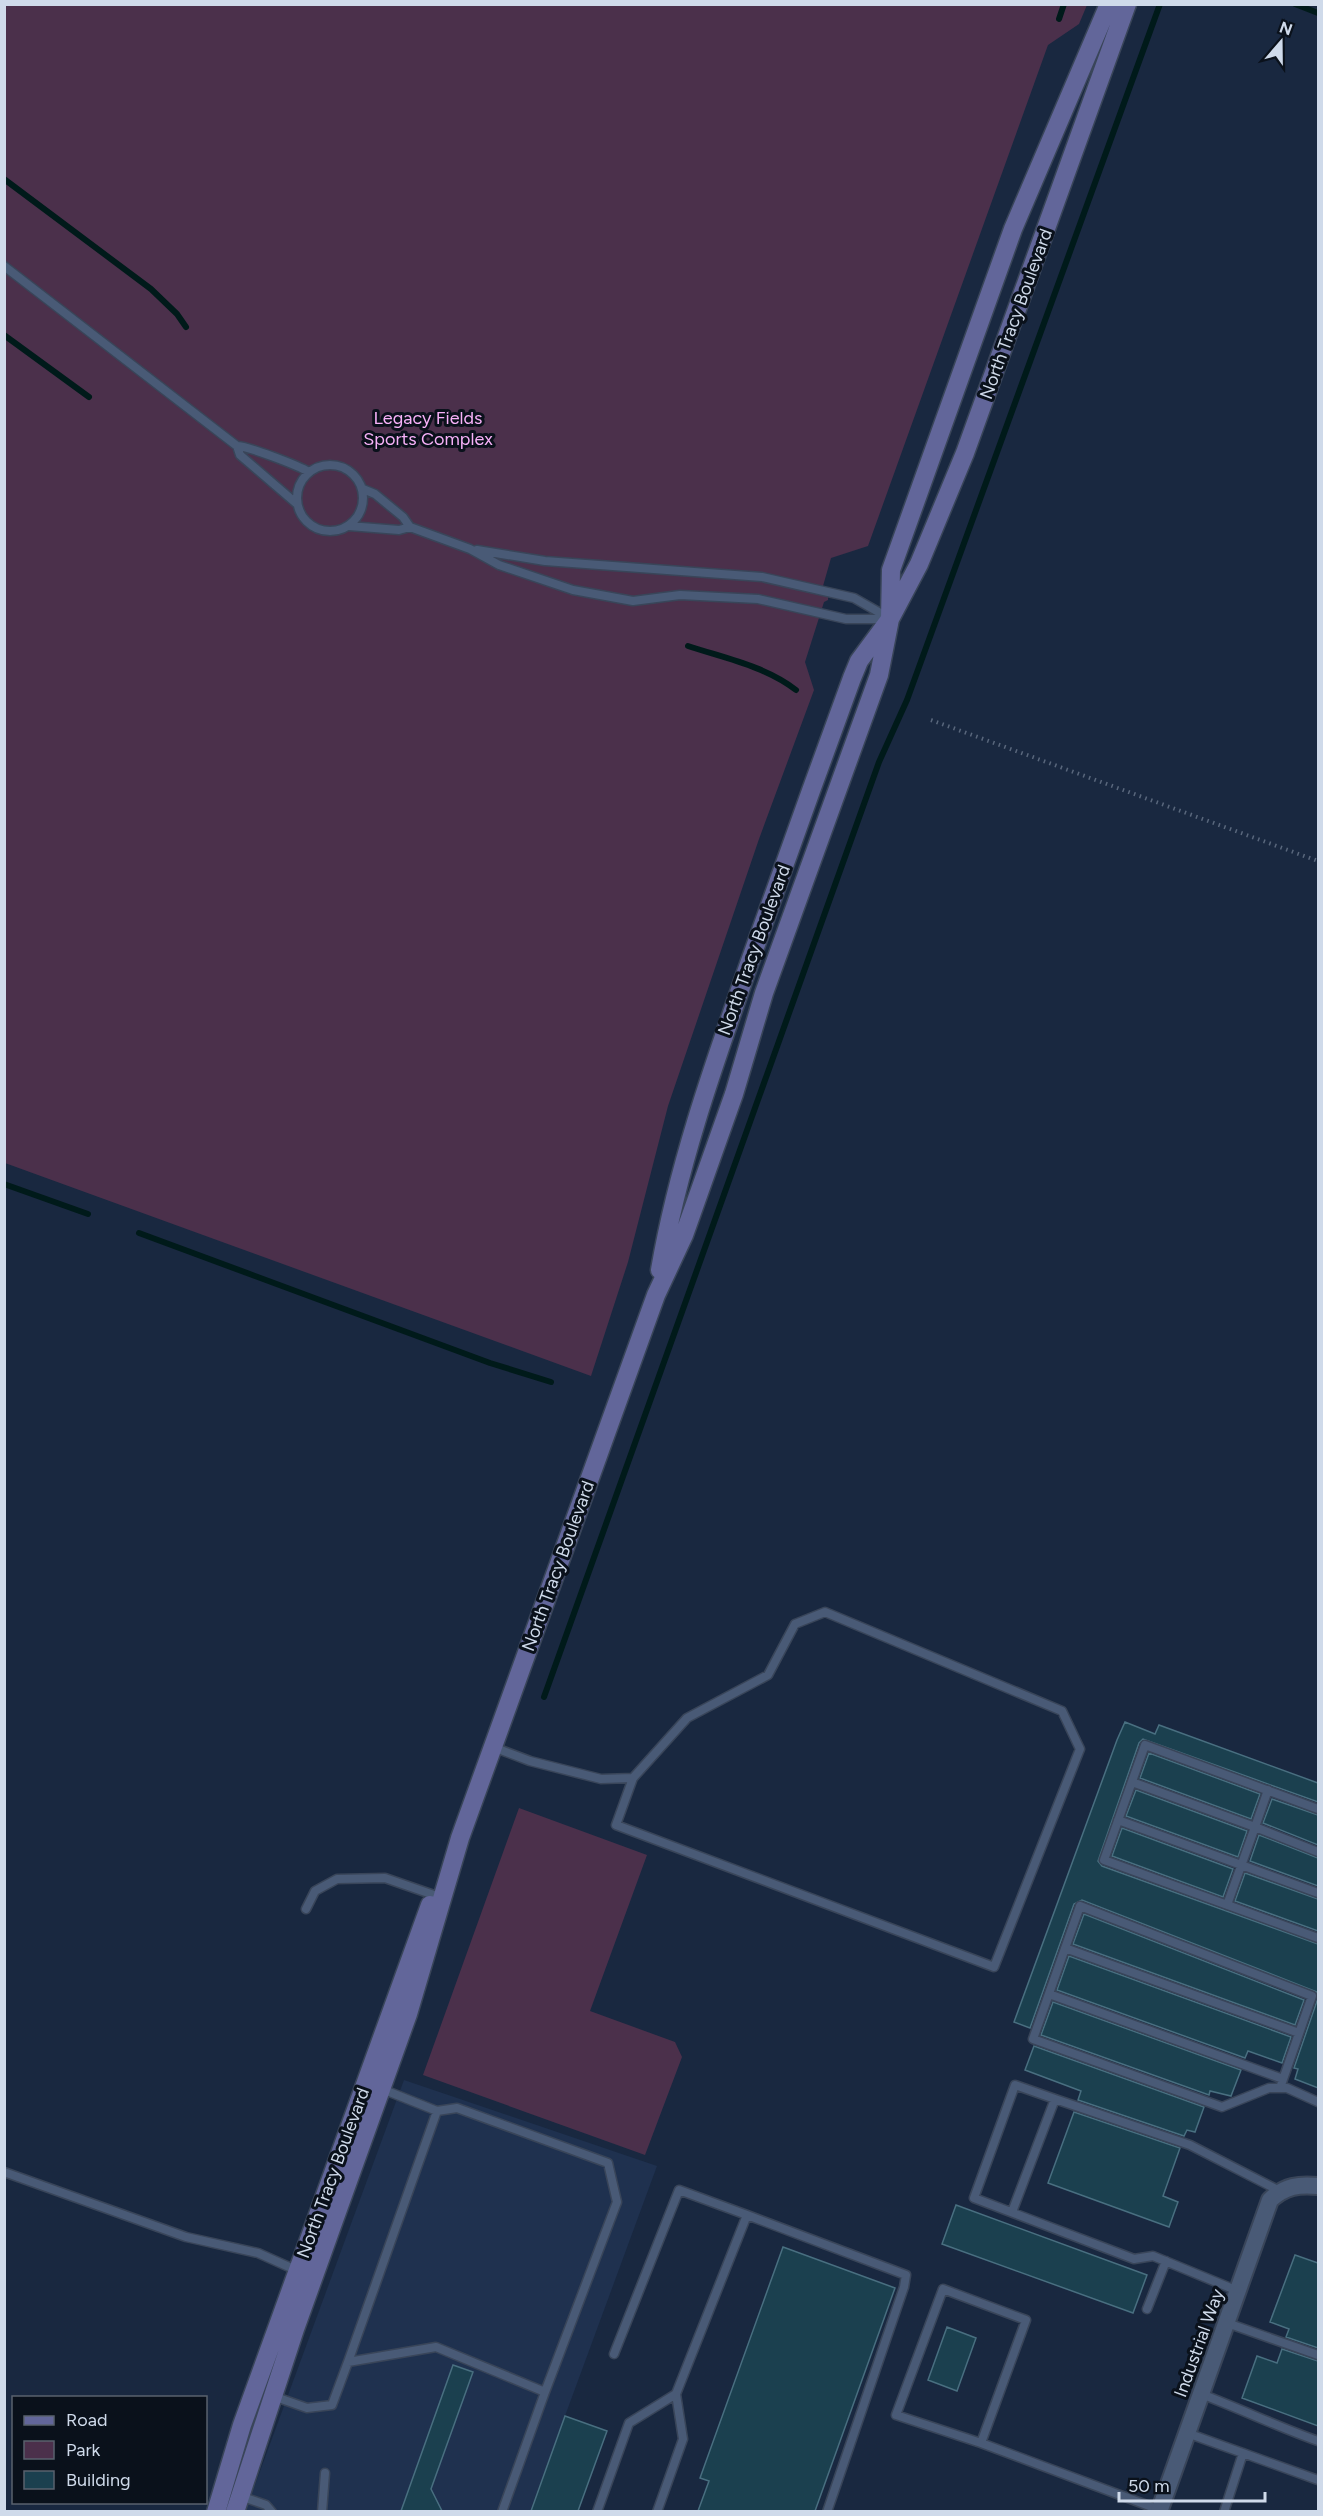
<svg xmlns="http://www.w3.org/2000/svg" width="1323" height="2516" font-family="Figtree,sans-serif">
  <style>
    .built { fill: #1f314f }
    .green { fill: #4b304b }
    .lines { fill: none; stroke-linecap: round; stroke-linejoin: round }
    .stream { stroke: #001a1a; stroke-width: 6 }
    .building { fill: #1b404f; stroke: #496f80; stroke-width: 1.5 }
    .service-casing { stroke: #394559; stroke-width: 11 }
    .minor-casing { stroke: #394559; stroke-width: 20 }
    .secondary-casing { stroke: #394559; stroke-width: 21 }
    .path { stroke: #59677c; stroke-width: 4; stroke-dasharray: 1.5 4.5; stroke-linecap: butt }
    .service { stroke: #495a76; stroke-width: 8 }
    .minor { stroke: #495a76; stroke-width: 16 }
    .secondary { stroke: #62669a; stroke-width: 18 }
    .labels { text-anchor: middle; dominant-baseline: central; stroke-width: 6; stroke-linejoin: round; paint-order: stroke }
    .street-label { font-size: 18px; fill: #cfdaea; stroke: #0a111b }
    .park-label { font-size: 18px; fill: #f8b1f9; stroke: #0a111b }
  </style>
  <rect width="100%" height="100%" fill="#192840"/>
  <path class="built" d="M404 2080 657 2166 530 2511 245 2512Z"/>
  <path class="green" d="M4 5H1087L1079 24 1048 45 868 546 831 558 821 593 828 597V600L824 602 805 662 814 690 759 839 668 1106 628 1262 591 1376 5 1163Z
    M519 1808 647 1855 590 2011 675 2042 682 2057 645 2155 423 2075Z"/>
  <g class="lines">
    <path class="stream" d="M1295 4 1318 13
      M1059 19 1064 4
      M4 179 151 289 177 314 186 327
      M4 335 89 397
      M688 646C724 658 765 666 796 690
      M4 1184 88 1214
      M139 1233 490 1363 551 1382
      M544 1697 879 762 907 700 1160 4"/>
  </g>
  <path class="building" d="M1125 1722 1155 1734 1159 1725 1318 1783V1802L1143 1739 1139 1743 1098 1861 1102 1866 1318 1944V2088L1295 2079 1298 2069 1294 2068 1318 1998 1317 1992 1082 1900 1074 1904 1030 2028 1014 2022 1117 1740Z
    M1149 1753 1260 1794 1251 1819 1140 1778Z
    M1136 1790 1247 1831 1238 1857 1126 1816Z
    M1272 1799 1318 1815V1845L1263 1823Z
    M1122 1828 1233 1869 1223 1897 1112 1856Z
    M1259 1835 1318 1858V1886L1250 1861Z
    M1245 1873 1318 1899V1931L1235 1901Z
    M1084 1914 1304 2000 1295 2025 1073 1944Z
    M1069 1956 1291 2037 1282 2063 1248 2051 1245 2058 1057 1990Z
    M1053 2002 1241 2070 1231 2096 1210 2091 1209 2095 1041 2035Z
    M1034 2046 1204 2107 1195 2132 1187 2130 1184 2136 1078 2100 1081 2091 1025 2070Z
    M1074 2112 1180 2148 1163 2196 1178 2202 1169 2227 1048 2183Z
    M956 2205 1147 2275 1133 2313 942 2244Z
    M783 2247 895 2288 815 2511H698L709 2481 700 2478Z
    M1295 2255 1318 2263V2348L1286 2337 1289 2329 1270 2322Z
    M947 2327 976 2338 957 2391 928 2380Z
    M1282 2349 1318 2361V2426L1242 2398 1257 2356 1277 2363Z
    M453 2365 473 2372 431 2489 442 2511H401Z
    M565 2416 607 2431 578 2511H531Z"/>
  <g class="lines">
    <defs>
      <path id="service" d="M4 266 237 446 240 455 297 504
        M237 446C248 446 299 466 309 472
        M297 498a33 33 0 1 1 66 0a33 33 0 1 1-66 0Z
        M363 489 375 494 403 517 410 527 470 549 499 565 573 590 633 601 680 595 758 599 846 619H889
        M349 526 399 530 410 527
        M477 550 545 561 762 577 854 598 889 618
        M493 1747 530 1761 601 1779 633 1778 687 1718 768 1675 795 1624 825 1612 1062 1711 1080 1749 994 1967 616 1825 633 1778
        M1132 1782 1255 1827 1268 1790
        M1318 1809 1145 1745 1104 1860 1318 1938
        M1118 1820 1318 1893
        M1227 1905 1255 1827 1318 1852
        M306 1909 315 1891 337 1879 385 1878 434 1895
        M1065 1948 1299 2033
        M1049 1994 1283 2079
        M1280 2088 1312 1996 1080 1906 1033 2039 1222 2107 1269 2088H1287L1318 2102
        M382 2089 437 2111 457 2108 608 2163 617 2202 545 2392 436 2347 348 2362 437 2111
        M1055 2099 1015 2085 974 2198 1134 2259 1153 2256 1238 2291
        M4 2172 186 2237 258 2253 298 2271
        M1012 2212 1055 2099 1190 2145 1280 2191
        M1147 2309 1166 2261
        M1227 2323 1318 2355
        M614 2354 679 2190 747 2215
        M1201 2394C1241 2409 1278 2427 1318 2441
        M273 2396 307 2408 332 2405 348 2362
        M1187 2433 1318 2480
        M981 2443 896 2415 943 2289 1026 2320 981 2443 1160 2510
        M240 2496 266 2505 272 2512
        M322 2512 325 2473
        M502 2512 545 2392
        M597 2512 629 2423 676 2394 747 2215 906 2275 904 2287 827 2512
        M657 2512 683 2439 676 2394
        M1224 2512 1243 2453"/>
      <path id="minor" d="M1159 2512 1270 2200C1285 2186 1299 2184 1318 2186"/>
      <path id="secondary" d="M660 1270C678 1165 714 1064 749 964 783 869 817 773 852 678L859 661 890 619 891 570 1013 229 1109 4
        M216 2512 242 2425 430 1905
        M235 2512 295 2329 408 2014 460 1838 656 1295 684 1235 734 1094 764 993 879 675 890 619 919 564 965 453 1127 4"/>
    </defs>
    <use href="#service" class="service-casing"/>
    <use href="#minor" class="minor-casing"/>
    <use href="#secondary" class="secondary-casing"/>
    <path class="path" d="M931 720 1318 861"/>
    <use href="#service" class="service"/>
    <use href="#minor" class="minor"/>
    <use href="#secondary" class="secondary"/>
  </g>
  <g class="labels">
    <g class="street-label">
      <text transform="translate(1016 314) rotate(-70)">North Tracy Boulevard</text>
      <text transform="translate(754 950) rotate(-70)">North Tracy Boulevard</text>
      <text transform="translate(558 1566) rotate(-70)">North Tracy Boulevard</text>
      <text transform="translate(333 2173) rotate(-70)">North Tracy Boulevard</text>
      <text transform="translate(1199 2343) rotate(-70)">Industrial Way</text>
    </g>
    <g class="park-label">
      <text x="428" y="418">Legacy Fields<tspan x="428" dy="21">Sports Complex</tspan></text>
    </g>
  </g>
  <rect width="1323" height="2516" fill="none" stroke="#cfdaea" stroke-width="12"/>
  <rect x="12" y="2396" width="195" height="108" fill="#0a111b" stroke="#59616e" stroke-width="1.5"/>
  <rect x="24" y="2416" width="30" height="9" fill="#62669a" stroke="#59616e" stroke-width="1.5"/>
  <text x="66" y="2426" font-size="18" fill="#cfdaea">Road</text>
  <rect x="24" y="2441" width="30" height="18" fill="#4b304b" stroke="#59616e" stroke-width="1.5"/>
  <text x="66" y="2456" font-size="18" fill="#cfdaea">Park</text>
  <rect x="24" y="2471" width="30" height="18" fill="#1b404f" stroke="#59616e" stroke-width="1.5"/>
  <text x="66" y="2486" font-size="18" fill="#cfdaea">Building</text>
  <g transform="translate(1281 42) rotate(20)" stroke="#0a111b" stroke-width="4.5" paint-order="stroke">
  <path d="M0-4.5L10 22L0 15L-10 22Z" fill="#cfdaea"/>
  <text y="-9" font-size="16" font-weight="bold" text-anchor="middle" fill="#cfdaea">N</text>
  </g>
  <path d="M1119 2492v9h146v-9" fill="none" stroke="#cfdaea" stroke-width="3"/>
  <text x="1128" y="2492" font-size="18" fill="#cfdaea" stroke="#0a111b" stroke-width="4.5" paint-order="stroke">50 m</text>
</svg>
